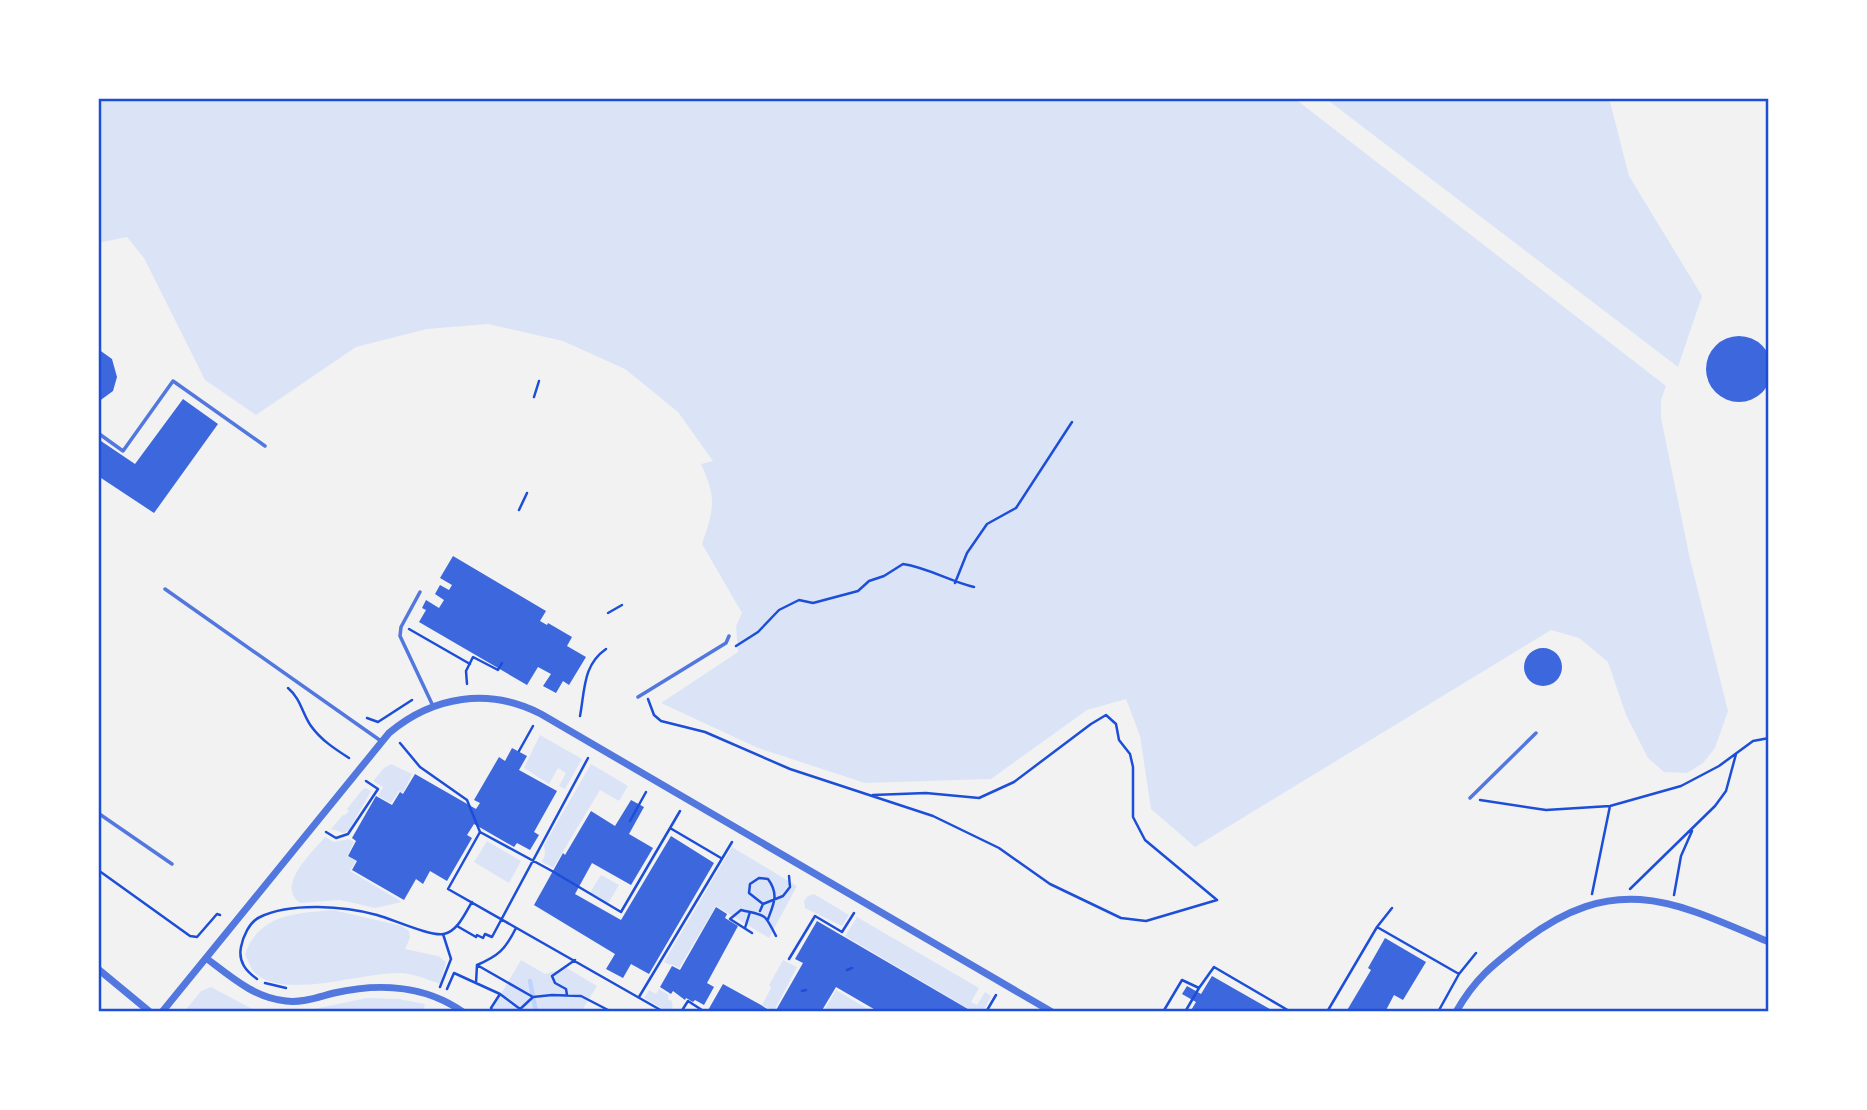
<svg xmlns="http://www.w3.org/2000/svg" width="1867" height="1110" font-family="'Libre Baskerville',serif">
  <style>
    .green { fill: #dbe4f7 }
    .lines { fill: none; stroke-linecap: round; stroke-linejoin: round }
    .stream { stroke: #bfd3fe; stroke-width: 4.5 }
    .building { fill: #3d67dc }
    .path { stroke: #1d4ed8; stroke-width: 2.5 }
    .service { stroke: #5277de; stroke-width: 3.5 }
    .minor { stroke: #5277de; stroke-width: 7 }
    .neatline { fill: none; stroke: #1d4ed8; stroke-width: 2.5 }
  </style>
  <rect width="100%" height="100%" fill="#f2f2f2"/>
  <path class="green" d="M98 98H1294L1666 386 1661 400V418L1690 559 1728 711 1715 748 1703 763 1687 773 1664 772 1648 758 1626 715 1608 662 1579 638 1551 630 1195 847 1151 809 1140 736 1126 699 1087 710 991 779 865 783 758 748 661 703 738 652 736 626 742 613 702 544C714 509 717 498 701 464L713 461 678 412 625 369 563 341 488 324 427 329 356 347 256 415 205 380 144 258 127 237 98 243Z
    M1325 98H1609L1629 176 1702 296 1678 367Z
    M540 735 582 759 565 789 559 786 566 773 558 768 549 784 524 768Z
    M391 764 412 774 403 793 399 791 391 803 378 796 383 787 373 781 384 768Z
    M591 764 628 786 619 801 600 790 553 868 542 862 545 854 544 845Z
    M366 788 371 791 349 830 344 833 331 829 343 815H345L349 811 347 809 362 790Z
    M325 837 334 842 349 839 354 842 347 856 356 861 350 871 402 902 375 908 340 900 300 903C275 885 313 852 325 837Z
    M487 841 521 861 509 883 474 862Z
    M732 847 797 886 769 938 716 906 679 968 671 964 670 965 664 962Z
    M601 875 619 885 607 905 589 894Z
    M814 894 849 915 842 926 805 908 804 901 808 896Z
    M333 910 402 926 409 931 410 938 405 949 438 956 446 962 440 984C426 979 413 973 398 973 360 973 284 1000 255 973 250 968 248 960 245 954 259 914 297 913 333 910Z
    M857 917 979 988 971 1002 977 1005 985 992 991 996 983 1012H974L845 936Z
    M521 960 545 974 567 968 597 986 581 1012H494L492 1009Z
    M783 960 797 967 774 1011 762 1005 771 988 769 985Z
    M211 987 258 1012H184L201 991Z
    M659 989 669 995 668 999 672 1001 673 1012H668L644 998 649 990 656 994Z
    M836 990 873 1012H823Z
    M367 998 399 999 425 1004 423 1012H299Z"/>
  <g class="lines">
    <path class="stream" d="M530 981 536 1012"/>
  </g>
  <path class="building" d="M1706 369a33 33 0 1 1 66 0a33 33 0 1 1-66 0Z
    M98 349 112 359 117 377 113 391 98 402Z
    M183 399 218 424 154 513 98 476V439L135 464Z
    M453 556 546 611 540 621 547 625 548 623 572 637 567 646 586 657 569 685 563 681 556 693 543 686 551 674 538 667 527 685 419 622 426 610 422 608 426 600 439 608 444 600 435 594 440 585 449 590 452 585 440 578Z
    M1524 667a19 19 0 1 1 38 0a19 19 0 1 1-38 0Z
    M512 748 527 756 519 770 557 791 534 832 539 835 530 850 517 843 514 847 474 824 467 835 472 838 447 881 430 871 423 884 416 879 404 900 352 870 357 861 348 856 356 841 352 838 376 796 392 805 400 792 403 794 415 774 476 809 480 803 474 800 499 757 505 761Z
    M631 800 644 807 629 834 653 848 631 885 592 863 575 894 621 920 671 836 714 863 649 974 631 964 623 978 606 969 615 954 534 905 563 853 565 855 591 811 615 826Z
    M716 907 727 914 725 918 738 926 707 983 714 987 704 1005 695 1000 693 1002 686 998 685 1000 673 991 671 994 660 987 672 966 680 970Z
    M817 921 973 1012H879L836 987 821 1012H775L803 963 795 959Z
    M1385 938 1426 962 1403 1000 1394 995 1385 1012H1346L1371 970 1368 968Z
    M1212 976 1275 1012H1190L1196 1002 1182 994 1187 986 1201 994Z
    M723 984 761 1005 772 1012H707Z"/>
  <g class="lines">
    <path class="path" d="M534 397 539 381
      M519 510 527 493
      M955 583 967 553 987 524 1016 508 1072 422
      M608 613 622 605
      M409 629 470 664
      M736 646 758 632 779 610 799 600 813 603 858 591 869 581 884 576 903 564C929 568 949 581 974 587
      M467 684 466 671 473 657 498 670 502 663
      M288 688C301 699 302 713 311 726 321 740 335 749 349 758
      M648 699 654 715 661 721 705 732 790 769 933 816 999 848 1050 884 1121 918 1146 921 1217 900 1145 840 1133 817V767L1130 754 1119 740 1116 724 1106 715 1091 724 1014 782 979 798 926 793 873 795
      M580 716C585 689 583 665 606 649
      M367 718 378 722 412 700
      M400 743 420 767 467 800 480 832 552 871 621 912 680 811
      M519 751 533 726
      M1480 800 1546 810 1610 806 1681 786 1719 766 1753 741 1769 738
      M630 821 646 792
      M670 828 721 858
      M326 832 336 838 348 834 378 789 366 781
      M480 832 448 889 664 1012
      M98 870 190 936 197 937 217 914 220 915
      M1630 889 1715 806 1726 791 1736 754
      M1592 894 1610 806
      M1674 895 1681 856 1692 831
      M763 904 749 893 750 884 759 878 768 879C779 894 774 903 768 919
      M760 911 763 904 783 896 790 887 789 876
      M457 926 476 937 477 935 483 938 485 934 492 937 588 758
      M1377 927 1459 974
      M745 928 750 912
      M752 933 730 919 741 910C766 916 764 912 776 936
      M789 959 815 916 842 932 854 913
      M477 965 533 997 552 995 581 996 610 1011
      M477 965C498 956 505 950 516 928
      M847 970 852 968
      M257 979C246 971 238 962 241 947 243 937 249 922 260 917 291 902 345 906 377 915 392 919 431 937 444 934 458 931 465 913 472 902
      M265 983 286 988
      M476 983 477 965
      M440 987 451 959 443 934
      M447 989 454 973 500 994 491 1008 493 1012
      M802 991 806 990
      M500 994 524 1012
      M567 995 566 989 555 983 552 976 575 960
      M639 997 732 842
      M517 1012 533 997
      M681 1012 688 1001 705 1012
      M986 1012 996 995
      M1163 1012 1182 980 1199 988 1214 967 1291 1012
      M1185 1012 1199 988
      M1327 1012 1377 927 1392 908
      M1438 1012 1459 974 1476 953"/>
    <path class="service" d="M98 433 123 451 173 381 265 446
      M165 589 381 741
      M420 592 401 627 400 636 433 706
      M638 697 726 643 729 636
      M1470 798 1536 733
      M98 813 172 864"/>
    <path class="minor" d="M206 958C230 976 254 998 286 1001 302 1003 318 997 334 993 378 983 425 985 463 1012
      M98 969 150 1012
      M162 1012 389 733C433 696 489 687 541 714L1052 1012
      M1456 1012C1476 977 1494 964 1525 940 1617 871 1675 902 1769 942"/>
  </g>
  <rect width="1867" height="1110" fill="none" stroke="#ffffff" stroke-width="200"/>
  <rect x="100" y="100" width="1667" height="910" class="neatline"/>
</svg>
